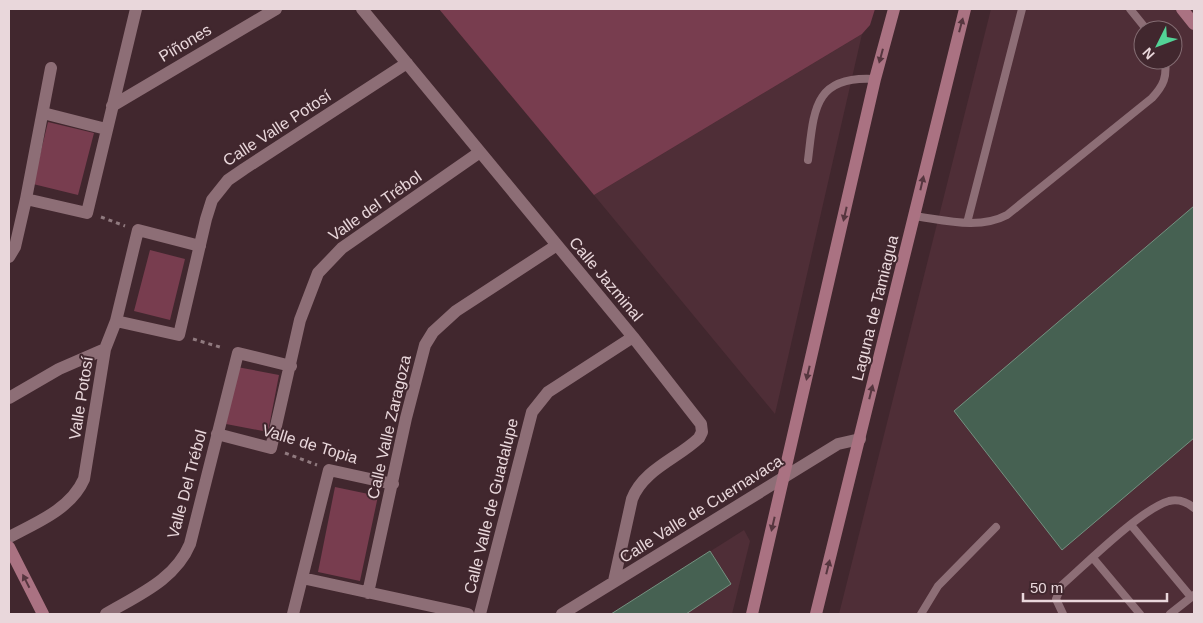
<svg xmlns="http://www.w3.org/2000/svg" width="1203" height="623" font-family="Arial,sans-serif">
  <style>
    .built { fill: #4f2e37; fill-rule: evenodd }
    .green { fill: #783d4f }
    .building { fill: #466152; stroke: #749180 }
    .lines { fill: none; stroke-linecap: round; stroke-linejoin: round }
    .path { stroke: #907a7f; stroke-width: 3; stroke-dasharray: 4 4; stroke-linecap: butt }
    .lane { stroke: #8d6e76; stroke-width: 8 }
    .street { stroke: #8d6e76; stroke-width: 12 }
    .secondary { stroke: #aa7282; stroke-width: 12 }
    .oneway { fill: #56363f }
    .labels { text-anchor: middle; dominant-baseline: central; stroke-width: 4; stroke-linejoin: round; paint-order: stroke }
    .street-label { font-size: 16px; fill: #e9d7db; stroke: #41272e }
  </style>
  <rect width="100%" height="100%" fill="#41272e"/>
  <path class="built" d="M991 9H1194V614H839ZM1143 30H1173V60H1143Z
    M862 34 775 414 594 195Z
    M744 530 750 541 732 614H611Z"/>
  <path class="green" d="M439 9H875L870 25 862 34 594 195Z
    M48 122 94 133 78 195 33 184Z
    M150 250 185 259 170 320 134 311Z
    M237 367 279 375 268 432 226 424Z
    M335 487 378 496 360 581 318 572Z"/>
  <path class="building" d="M1194 206V438L1062 550 954 411Z
    M710 551 731 584 686 614H611Z"/>
  <g class="lines">
    <path class="path" d="M101 217 125 226
      M193 339 223 348
      M285 453 317 465"/>
    <path class="lane" d="M1130 9 1147 30
      M808 160C814 111 813 75 875 79
      M914 216C944 220 979 230 1007 215L1152 98C1164 85 1167 77 1165 60
      M967 223 1022 9
      M1131 525 1191 597
      M1093 558 1140 614
      M921 614 938 586 996 527
      M1063 614 1056 599 1062 585C1086 564 1141 509 1169 501 1178 499 1187 502 1194 508
      M1170 614 1194 595"/>
    <path class="street" d="M362 9 633 337 701 424 702 432 699 438C677 459 644 469 632 499L614 581
      M112 106 276 9
      M43 113 106 129
      M26 199 87 213 136 9
      M9 257 15 247 26 199 51 68
      M116 321 179 335 206 219 212 200 228 180 244 169 407 63
      M9 398 59 369 105 349
      M217 434 271 448 300 320 318 273 342 248 480 152
      M9 537C36 523 71 509 84 479L105 349 116 321 138 230 200 246
      M302 578 468 614
      M368 593 406 418 425 345 433 332 456 311 557 245
      M106 614C138 595 175 580 190 544L238 353 291 366
      M293 614 329 470 393 484
      M480 614 532 412 548 392 633 337
      M562 614 838 444 860 439"/>
    <path class="secondary" d="M1182 9 1194 24
      M9 547 43 614
      M752 614 875 79 894 9
      M816 614 965 9"/>
  </g>
  <defs><path id="oneway-solid" d="M-6-.8H1V-3.2L6.5 0L1 3.2V.8H-6Z" transform="scale(1.25)"/></defs>
  <g class="oneway">
    <use href="#oneway-solid" transform="translate(961 25) rotate(-75)"/>
    <use href="#oneway-solid" transform="translate(881 56) rotate(105)"/>
    <use href="#oneway-solid" transform="translate(922 183) rotate(-77)"/>
    <use href="#oneway-solid" transform="translate(845 214) rotate(103)"/>
    <use href="#oneway-solid" transform="translate(808 373) rotate(103)"/>
    <use href="#oneway-solid" transform="translate(871 392) rotate(-76)"/>
    <use href="#oneway-solid" transform="translate(773 524) rotate(103)"/>
    <use href="#oneway-solid" transform="translate(828 567) rotate(-76)"/>
    <use href="#oneway-solid" transform="translate(26 581) rotate(-117)"/>
  </g>
  <g class="labels">
    <g class="street-label">
      <text transform="translate(185 43) rotate(-31)">Piñones</text>
      <text transform="translate(277 128) rotate(-33)">Calle Valle Potosí</text>
      <text transform="translate(375 206) rotate(-35)">Valle del Trébol</text>
      <text transform="translate(606 279) rotate(50)">Calle Jazminal</text>
      <text transform="translate(875 308) rotate(-76)">Laguna de Tamiagua</text>
      <text transform="translate(81 398) rotate(-81)">Valle Potosí</text>
      <text transform="translate(389 427) rotate(-77)">Calle Valle Zaragoza</text>
      <text transform="translate(310 444) rotate(17)">Valle de Topia</text>
      <text transform="translate(187 484) rotate(-75)">Valle Del Trébol</text>
      <text transform="translate(491 506) rotate(-76)">Calle Valle de Guadalupe</text>
      <text transform="translate(701 509) rotate(-32)">Calle Valle de Cuernavaca</text>
    </g>
  </g>
  <rect width="1203" height="623" fill="none" stroke="#e9d7db" stroke-width="20"/>
  <g transform="translate(1158 45) rotate(228)"><circle r="24" fill="#41272e" stroke="#846d73"/>
  <path d="M0-4L9 19L0 12L-9 19Z" fill="#53d397"/>
  <text y="-8" font-size="14" font-weight="bold" text-anchor="middle" fill="#e9d7db">N</text>
  </g>
  <path d="M1023 593v8h144v-8" fill="none" stroke="#e9d7db" stroke-width="2.5"/>
  <text x="1030" y="593" font-size="15" fill="#e9d7db" stroke="#41272e" stroke-width="4" paint-order="stroke">50 m</text>
</svg>
